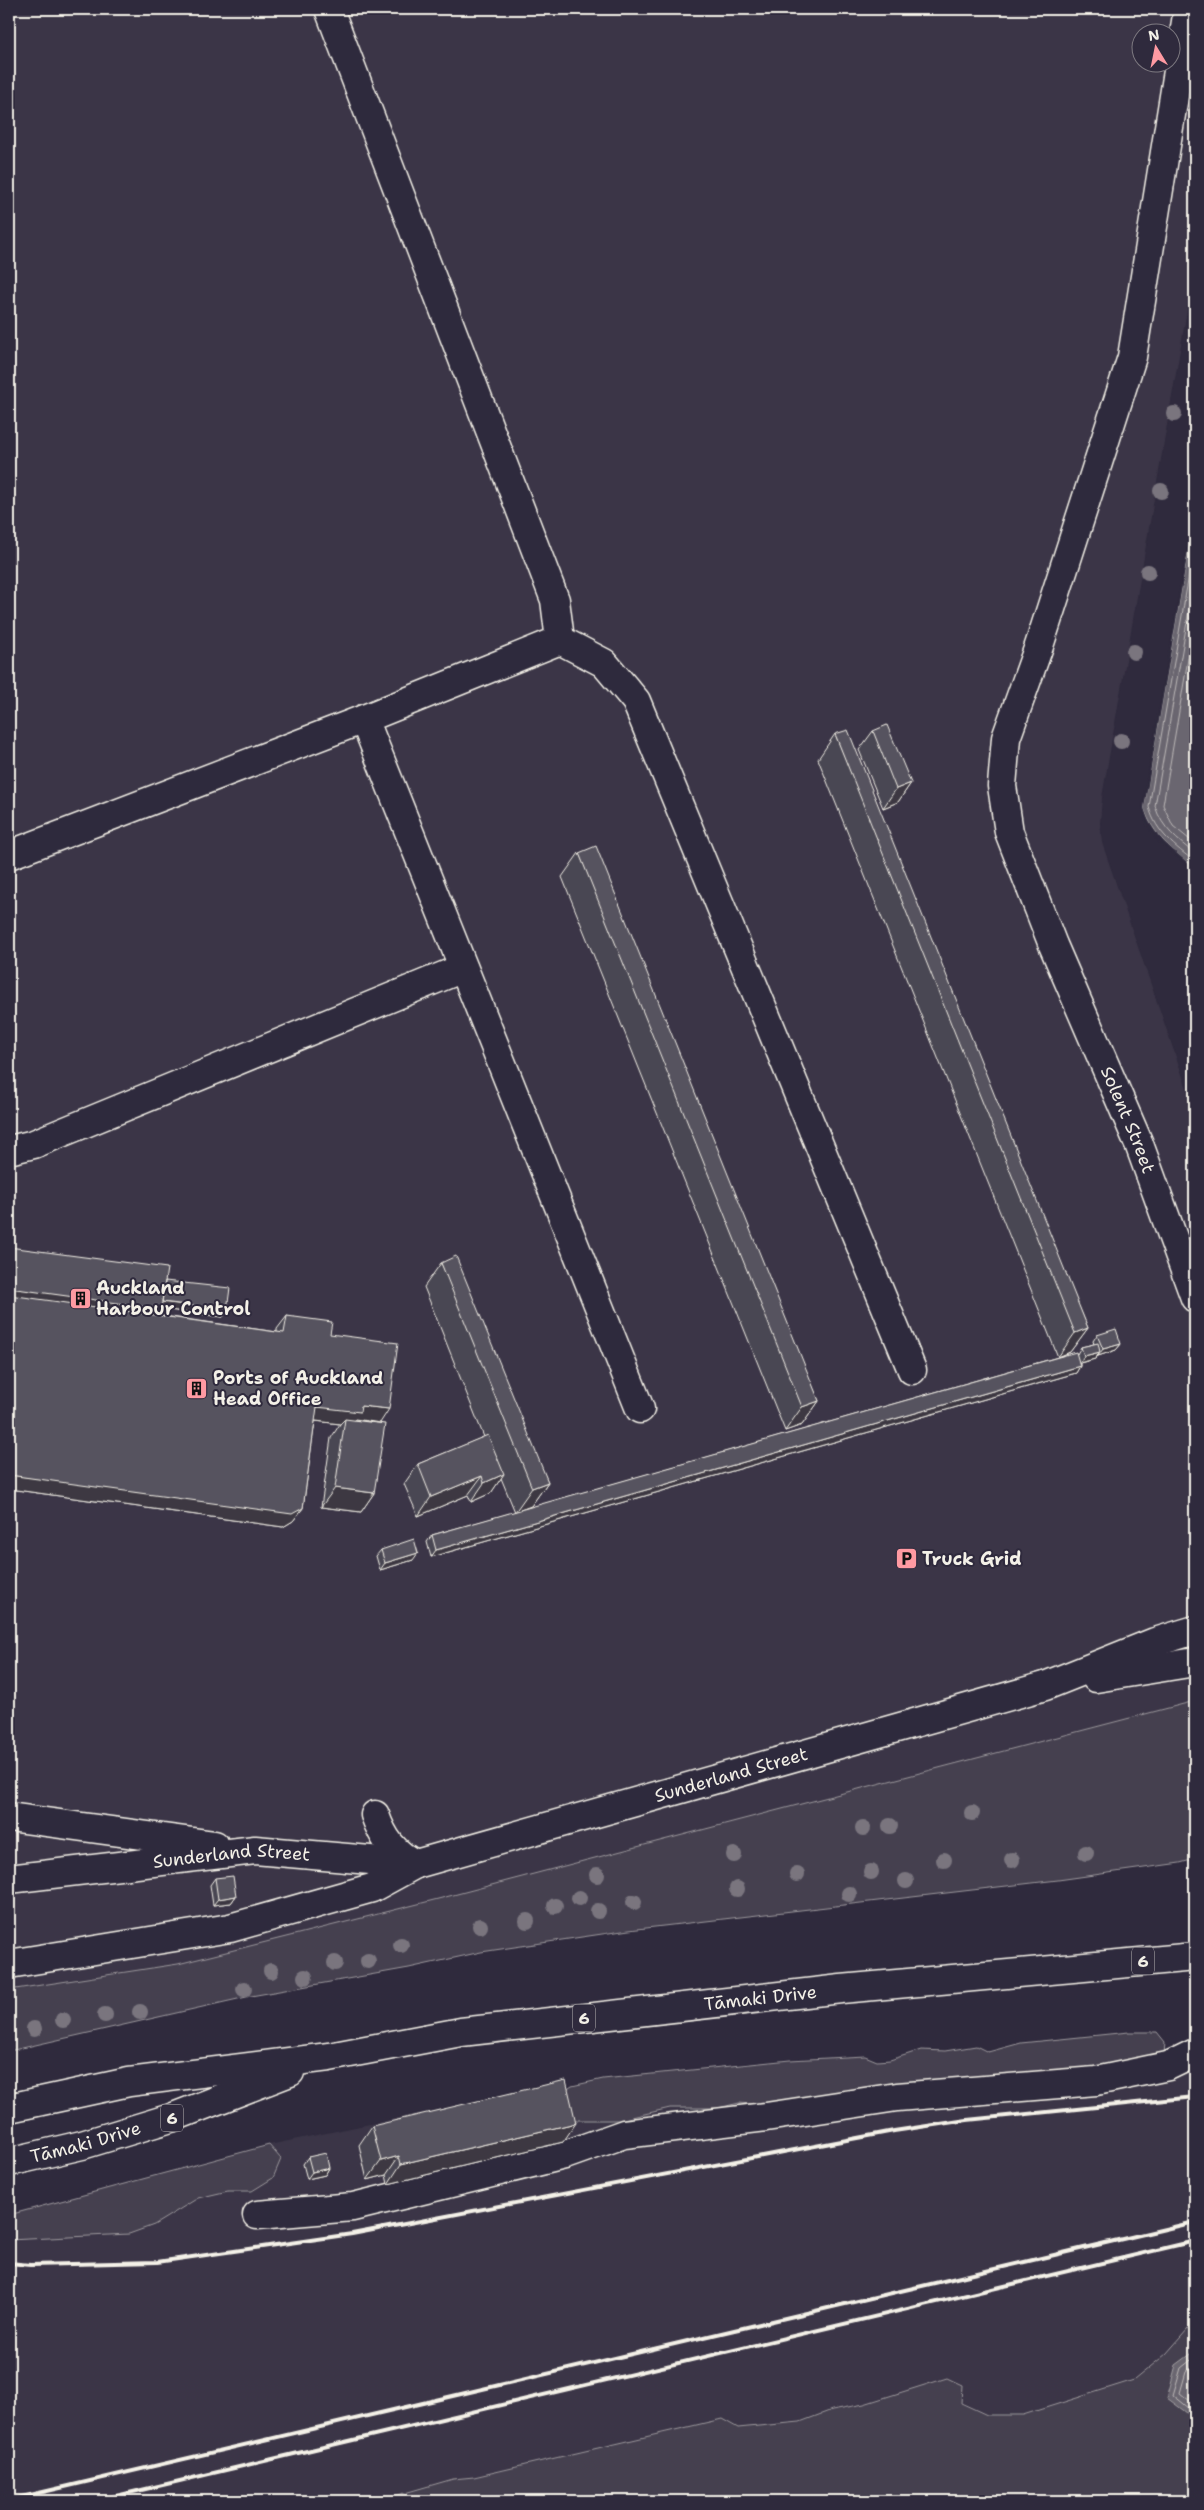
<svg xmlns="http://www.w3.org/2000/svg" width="1204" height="2510" font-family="'Shantell Sans',sans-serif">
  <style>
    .built { fill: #3b3647; fill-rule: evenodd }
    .green { fill: #454050; stroke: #9c989c }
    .water { fill: #6a6670; stroke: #a19ea0 }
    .pier { fill: #2f2a3d }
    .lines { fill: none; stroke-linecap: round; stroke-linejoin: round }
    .shore { stroke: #bdb9b8; stroke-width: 1 }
    .minor-casing { stroke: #f4f1e8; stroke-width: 31 }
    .major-casing { stroke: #f4f1e8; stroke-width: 31 }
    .minor { stroke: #2f2a3d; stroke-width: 28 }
    .major { stroke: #2f2a3d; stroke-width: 28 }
    .rail { stroke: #f4f1e8; stroke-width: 4 }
    .tree { fill: #7a757e }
    .wall { fill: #4a4752; stroke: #f4f1e8 }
    .shaded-wall { fill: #3c3942; stroke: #f4f1e8 }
    .building { fill: #56525f; stroke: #f4f1e8 }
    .labels { text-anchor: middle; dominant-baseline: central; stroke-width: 4; stroke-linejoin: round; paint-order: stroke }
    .shield { fill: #2f2a3d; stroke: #b9b5b5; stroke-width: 1 }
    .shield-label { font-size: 16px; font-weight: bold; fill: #f4f1e8 }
    .street-label { font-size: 18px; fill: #f4f1e8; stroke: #2f2a3d }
    .poi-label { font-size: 18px; font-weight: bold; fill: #f4f1e8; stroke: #2f2a3d; text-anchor: start }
  </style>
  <rect width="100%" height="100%" fill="#2f2a3d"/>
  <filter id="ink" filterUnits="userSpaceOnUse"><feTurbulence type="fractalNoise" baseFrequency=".02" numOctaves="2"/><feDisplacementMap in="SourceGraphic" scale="10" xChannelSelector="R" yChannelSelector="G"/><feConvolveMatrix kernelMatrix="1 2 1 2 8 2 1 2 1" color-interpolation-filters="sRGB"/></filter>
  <g filter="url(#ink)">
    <path class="built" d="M9 9H1195V264L1102 797 1100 823 1102 843 1195 1112V1701L438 1899 178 1964 9 1990ZM1142 32H1172V62H1142Z
      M1195 2059V2321L1166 2354 1134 2380 1023 2415H987L961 2402 947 2378 864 2404 832 2410 800 2422 738 2428 721 2419 474 2477 453 2479 377 2501H9V2214L269 2145 442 2109 530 2098Z"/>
    <path class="green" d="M1195 1701V1859L1180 1863 1058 1880 629 1930 481 1952 409 1968 251 1996 9 2051V1990L178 1964 438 1899Z
      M1129 2032H1157L1165 2042 1164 2055 1157 2068 764 2105 739 2103 718 2108H670L619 2120H569L559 2095 572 2086 603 2079 790 2060 865 2056 877 2061 890 2060 921 2050 945 2051 976 2046 988 2052 1021 2043Z
      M269 2145 281 2159 273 2178 252 2191H228L198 2198 154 2225 129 2234 9 2240V2215Z
      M1195 2321V2501H377L453 2479 474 2477 722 2419 738 2428 800 2422 832 2410 864 2404 947 2378 962 2385 961 2403 987 2415H1023L1134 2380 1166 2354Z"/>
    <path class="water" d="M1195 511V869C1173 850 1153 836 1144 808Z
      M1195 2351V2419L1167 2398 1176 2365Z"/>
    <path class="pier" d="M1195 509 1144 808 1149 823 1159 838 1195 869V871L1157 840 1147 824 1142 808 1193 511Z"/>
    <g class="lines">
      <path class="shore" d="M1195 540 1149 807C1156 833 1175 846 1195 862
        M1195 576 1155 806C1162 829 1178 840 1195 854
        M1195 618 1163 805 1173 826 1195 844
        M1195 2357 1181 2368 1173 2395 1195 2413
        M1195 2365 1186 2372 1180 2393 1195 2405"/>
      <defs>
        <g id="minor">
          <path id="s1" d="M1188 9 1132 357 1039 646 1006 738 1002 786 1009 832 1053 945 1139 1144 1195 1298"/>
          <path d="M560 640 604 663 636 701 912 1370"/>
          <path d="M364 719 640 1409"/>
          <path d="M9 855 364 719 560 640 555 600 329 9"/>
          <path d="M9 1150 34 1144 463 968"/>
          <path d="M1096 1678 1195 1662"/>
          <path d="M375 1815C383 1838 394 1854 416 1864"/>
          <path d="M9 1817 215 1845"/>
          <path id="s2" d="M9 1879 255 1850 416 1864"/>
          <path id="s3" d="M9 1964 230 1928 372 1888 416 1864 1045 1686 1155 1642 1195 1630"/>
          <path d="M257 2215 353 2207 565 2155 624 2134 766 2117 897 2097 1096 2081 1168 2066 1195 2053"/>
        </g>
        <g id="major">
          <path id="s4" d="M9 2108 129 2082 329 2057 461 2032 841 1989 1195 1957"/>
          <path id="s5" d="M9 2162 82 2145 171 2118 290 2072"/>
        </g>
      </defs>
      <use href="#minor" class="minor-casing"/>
      <use href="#major" class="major-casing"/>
      <use href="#minor" class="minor"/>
      <use href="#major" class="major"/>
      <path class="rail" d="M9 2263 30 2265 157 2262 352 2234 894 2131 967 2120 1195 2097
        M9 2500 1195 2222
        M95 2501 1195 2241"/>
    </g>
    <g class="tree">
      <circle cx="1174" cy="414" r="8"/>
      <circle cx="1161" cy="491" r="8"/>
      <circle cx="1148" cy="572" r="8"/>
      <circle cx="1134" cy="652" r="8"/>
      <circle cx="1121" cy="741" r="8"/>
      <circle cx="972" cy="1813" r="8"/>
      <circle cx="890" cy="1826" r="8"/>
      <circle cx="863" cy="1828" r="8"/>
      <circle cx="1086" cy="1853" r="8"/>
      <circle cx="734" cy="1855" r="8"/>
      <circle cx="944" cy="1860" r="8"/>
      <circle cx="1012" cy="1860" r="8"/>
      <circle cx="871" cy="1872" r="8"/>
      <circle cx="797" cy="1874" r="8"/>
      <circle cx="597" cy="1875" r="8"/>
      <circle cx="906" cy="1881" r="8"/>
      <circle cx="737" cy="1889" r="8"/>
      <circle cx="849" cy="1894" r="8"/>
      <circle cx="579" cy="1898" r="8"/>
      <circle cx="634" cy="1902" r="8"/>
      <circle cx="555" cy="1906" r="8"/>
      <circle cx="598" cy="1911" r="8"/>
      <circle cx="527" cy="1921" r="8"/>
      <circle cx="480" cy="1926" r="8"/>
      <circle cx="401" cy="1945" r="8"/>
      <circle cx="368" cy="1961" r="8"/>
      <circle cx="335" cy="1963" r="8"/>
      <circle cx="271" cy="1971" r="8"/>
      <circle cx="305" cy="1977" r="8"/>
      <circle cx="244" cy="1989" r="8"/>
      <circle cx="140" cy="2012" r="8"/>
      <circle cx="105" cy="2015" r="8"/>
      <circle cx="63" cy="2020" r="8"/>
      <circle cx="34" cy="2029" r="8"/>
    </g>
    <path class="wall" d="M873 731 911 783 898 802 883 808 859 750Z
      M835 734 1088 1328 1070 1352 1058 1357 1077 1354 1081 1347 1094 1344 1093 1341 1097 1335 1121 1344 1116 1350 1098 1356 1095 1359 1080 1363V1366L1076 1373 431 1557 427 1542 432 1535 515 1512 501 1478 491 1493 471 1502 468 1495 418 1516 404 1484 418 1464 484 1437 424 1287 441 1263 548 1482 531 1506 522 1510 1058 1357 818 759Z
      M579 853 819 1401 802 1425 785 1431 562 877Z
      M165 1281 227 1310 223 1317 161 1309 157 1315 277 1332V1329L287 1316 330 1334 380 1423 355 1420 374 1493 361 1512 321 1507 331 1438 340 1424 315 1421 303 1508 293 1521 283 1527 9 1489Z
      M381 1550 413 1560 380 1570 376 1556Z
      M215 1878 236 1896 231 1903 213 1905 210 1885Z
      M372 2126 563 2142 388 2184 386 2175 367 2180 359 2145Z
      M308 2157 329 2168 325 2175 307 2179 303 2164Z"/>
    <path class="shaded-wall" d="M911 783 898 802 883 808 896 789Z
      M9 1288 160 1302 227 1310 223 1317 161 1309 148 1328 9 1310Z
      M1088 1328 1070 1352 1058 1357 1075 1333Z
      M1121 1344 1116 1350 1098 1356 1103 1349Z
      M1100 1352 1095 1359 1079 1363 1084 1356Z
      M1080 1366 1076 1373 431 1557 436 1550Z
      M819 1401 802 1425 785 1431 802 1407Z
      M361 1406 389 1409 380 1423 355 1419 351 1426 345 1419 340 1424 308 1420 317 1407Z
      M504 1474 491 1493 471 1502 484 1483Z
      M9 1475 303 1508 293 1521 283 1527 9 1489Z
      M482 1476 468 1495 418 1516 431 1497Z
      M548 1482 531 1506 515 1512 532 1488Z
      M335 1488 374 1493 361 1512 321 1507Z
      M418 1553 413 1560 380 1570 385 1563Z
      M236 1896 231 1903 213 1905 218 1899Z
      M576 2123 563 2142 388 2184 401 2164Z
      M399 2156 386 2175 367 2180 381 2161Z
      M329 2168 325 2175 307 2179 312 2172Z"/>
    <path class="building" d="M887 725 911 783 896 789 873 731Z
      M848 730 1088 1328 1075 1333 835 734Z
      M596 846 819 1401 802 1407 579 853Z
      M9 1247 167 1268 161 1309 9 1288Z
      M456 1256 548 1482 532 1488 441 1263Z
      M165 1281 230 1288 227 1310 162 1302Z
      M9 1295 284 1333 287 1316 332 1322 330 1334 398 1343 389 1409 361 1406 360 1412 317 1407 303 1508 292 1514 9 1475Z
      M1116 1329 1121 1344 1103 1349 1097 1335Z
      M1098 1343 1100 1352 1084 1356 1081 1347Z
      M1076 1352 1080 1366 436 1550 432 1535Z
      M345 1419 385 1424 374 1493 335 1488Z
      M488 1435 504 1474 484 1483 482 1476 431 1497 418 1464Z
      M414 1539 418 1553 385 1563 381 1550Z
      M233 1876 236 1896 218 1899 215 1878Z
      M566 2080 576 2123 401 2164 399 2156 381 2161 372 2126Z
      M326 2153 329 2168 312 2172 308 2157Z"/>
  </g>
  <defs>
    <symbol id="building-square" viewBox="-11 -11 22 22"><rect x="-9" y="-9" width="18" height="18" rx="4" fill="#ff9aa2" stroke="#2f2a3d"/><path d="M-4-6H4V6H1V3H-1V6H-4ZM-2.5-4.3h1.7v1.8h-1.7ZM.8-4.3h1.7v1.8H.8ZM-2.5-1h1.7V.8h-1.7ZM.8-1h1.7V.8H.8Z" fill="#111"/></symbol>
    <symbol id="parking-square" viewBox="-11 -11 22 22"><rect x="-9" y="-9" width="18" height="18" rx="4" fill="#ff9aa2" stroke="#2f2a3d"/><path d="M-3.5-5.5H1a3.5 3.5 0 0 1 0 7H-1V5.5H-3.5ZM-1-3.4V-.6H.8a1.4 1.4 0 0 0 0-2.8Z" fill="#111"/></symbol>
  </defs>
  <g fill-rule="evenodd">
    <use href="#building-square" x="68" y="1286" width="25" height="25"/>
    <use href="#building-square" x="184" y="1376" width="25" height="25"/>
    <use href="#parking-square" x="894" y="1546" width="25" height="25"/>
  </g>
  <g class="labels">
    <g class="shield">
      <rect x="1132" y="1947.5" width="22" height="27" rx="4"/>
      <rect x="573" y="2004.5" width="22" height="27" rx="4"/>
      <rect x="161" y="2104.5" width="22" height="27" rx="4"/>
    </g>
    <g class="shield-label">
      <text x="1143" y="1961">6</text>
      <text x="584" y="2018">6</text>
      <text x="172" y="2118">6</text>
    </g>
    <g class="street-label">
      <text stroke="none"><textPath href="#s1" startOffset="1160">Solent Street</textPath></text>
      <text stroke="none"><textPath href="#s3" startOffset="749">Sunderland Street</textPath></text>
      <text stroke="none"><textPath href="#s2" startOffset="224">Sunderland Street</textPath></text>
      <text stroke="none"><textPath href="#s4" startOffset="760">Tāmaki Drive</textPath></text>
      <text stroke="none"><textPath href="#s5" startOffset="79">Tāmaki Drive</textPath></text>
    </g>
    <g class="poi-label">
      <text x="96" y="1288">Auckland<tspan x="96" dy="21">Harbour Control</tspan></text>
      <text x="213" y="1378">Ports of Auckland<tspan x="213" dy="21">Head Office</tspan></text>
      <text x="922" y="1559">Truck Grid</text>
    </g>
  </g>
  <rect width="1204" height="2510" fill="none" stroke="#2f2a3d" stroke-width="30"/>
  <rect x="15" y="15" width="1174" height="2480" fill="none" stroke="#f4f1e8" stroke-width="2" filter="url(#ink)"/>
  <g transform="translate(1156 48) rotate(350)"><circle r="24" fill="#2f2a3d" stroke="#7e7a81"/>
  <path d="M0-4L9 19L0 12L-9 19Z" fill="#ff9aa2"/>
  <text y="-8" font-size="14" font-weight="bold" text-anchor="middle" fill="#f4f1e8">N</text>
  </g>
</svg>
